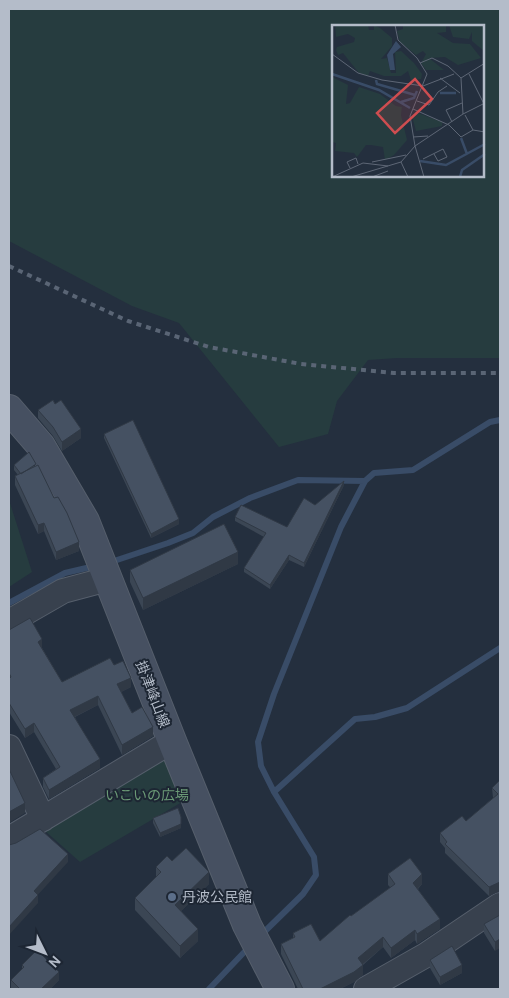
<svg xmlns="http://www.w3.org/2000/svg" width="509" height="998" font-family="Cabin,'Noto Sans JP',sans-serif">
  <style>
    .green { fill: #263c3f; fill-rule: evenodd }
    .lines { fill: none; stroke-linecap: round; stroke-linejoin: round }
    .stream { stroke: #394c67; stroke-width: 6 }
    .street-casing { stroke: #565f6c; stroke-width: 26 }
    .secondary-casing { stroke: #565f6c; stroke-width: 30 }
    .street { stroke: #38414e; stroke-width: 24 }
    .secondary { stroke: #465061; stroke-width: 28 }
    .rail { stroke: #5a6575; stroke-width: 4; stroke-dasharray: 5 5; stroke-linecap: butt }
    .wall { fill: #3b4654 }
    .shaded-wall { fill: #303945 }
    .building { fill: #455162; stroke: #303945 }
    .service-dot { fill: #5c6f8a; stroke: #1d2633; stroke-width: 2 }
    .labels { text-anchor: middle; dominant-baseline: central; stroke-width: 4; stroke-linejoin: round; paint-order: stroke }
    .street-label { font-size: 14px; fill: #b4bcc9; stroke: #1d2633 }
    .park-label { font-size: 14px; fill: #6b9a76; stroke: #1d2633 }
    .poi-label { font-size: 14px; fill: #b4bcc9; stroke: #1d2633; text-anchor: start }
    .inset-river { fill: none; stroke: #394c67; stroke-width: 2.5 }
    .inset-road { fill: none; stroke: #5e6776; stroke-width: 1 }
    .view { fill: #ce4d50; fill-opacity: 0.15; stroke: #ce4d50; stroke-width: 2.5 }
    .inset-edge { fill: none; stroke: #b4bcc9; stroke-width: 2.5 }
  </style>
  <rect width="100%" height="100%" fill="#242f3e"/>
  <path class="green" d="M9 9H500V358H397L368 360 337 401 328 434 279 447 179 323 132 306 9 241ZM333 26H483V176H333Z
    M9 500 32 572 9 587Z
    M163 757 182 802 80 862 44 830Z"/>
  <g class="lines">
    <path class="stream" d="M108 563 168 543 193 533 213 517 250 498 298 480 365 481
      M9 603 65 573 95 566
      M274 792 355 719 375 717 407 708 500 648
      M260 936 303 894 316 875 314 857 274 792 261 766 258 742 274 694 341 527 365 481 374 473 413 470 490 422 500 420
      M209 989 251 945"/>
    <defs>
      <path id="street" d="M9 622 63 591 108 579
        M9 747 43 819
        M9 839 172 741
        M366 989 426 955 500 905"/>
      <path id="secondary" d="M9 409 41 446 85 521 172 741 247 925 280 989"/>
    </defs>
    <use href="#street" class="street-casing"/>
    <use href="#secondary" class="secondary-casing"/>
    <use href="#street" class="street"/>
    <use href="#secondary" class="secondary"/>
    <path class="rail" d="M9 266 128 321 209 347 301 364 394 373H500"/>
  </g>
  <path class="wall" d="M38 410 81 438 62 451 53 436 38 418Z
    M104 434 179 524 151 538 104 438Z
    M14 465 36 466 79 551 56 560 44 531 38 534 15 485V476L18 475 14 470Z
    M344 485 304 567 289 560 270 589 244 572V568L264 537 235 521V517L287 527Z
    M238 564 143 610 130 582V570Z
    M9 630 42 648 62 682 114 665 131 687 121 692 132 713 153 736 122 755 98 705 75 717 100 768 49 799 43 787V778L56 769 34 732 25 738 9 712Z
    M500 780V891L489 896 445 853V848L440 842V833L466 821 493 798 492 788Z
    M153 818 181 828 160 837 153 823Z
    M172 861 209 884 181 911 198 941 180 958 135 910V898L156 877V867Z
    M388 874 422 884 418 889 440 929 417 944 415 940 391 958 383 947 363 965V975L354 982 340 989H298L281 954V944L293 938V933L320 941 351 916 391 888 388 885Z
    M500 915 495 951 484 933V924Z
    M430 960 462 973 440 985 430 968Z
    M22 965 59 980 50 989H12L11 988V980L22 969Z"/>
  <path class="shaded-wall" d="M81 429V438L62 451V442Z
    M344 481V485L304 567V563Z
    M179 519V524L151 538V534Z
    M44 523V531L38 534V525Z
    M79 542V551L56 560V552Z
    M238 552V564L143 610V598Z
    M289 555V560L270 589V585Z
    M42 639V649L38 642Z
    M131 678V687L117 694V684Z
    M98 696V705L70 719V710Z
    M34 723V732L25 738V729Z
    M153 727V736L122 755V745Z
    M100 759V768L49 799V790Z
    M25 803V813L9 823V812Z
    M181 824V828L160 837V833Z
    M68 854V862L34 899V891Z
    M209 872V884L175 917V905Z
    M422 874V884L413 893V883Z
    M500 882V891L489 896V887Z
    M38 895V903L9 935V927Z
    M440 919V929L417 944V934Z
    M198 929V941L180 958V946Z
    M415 930V940L391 958V948Z
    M383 937V947L358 968V958Z
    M500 939V948L495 951V942Z
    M363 965V975L354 982 340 989H320Z
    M462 965V973L440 985V977Z
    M59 972V980L50 989H41Z"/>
  <path class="building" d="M53 400 55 404 61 400 81 429 62 442 53 427 38 410Z
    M133 420 179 519 151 534 104 434Z
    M29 452 36 464 21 474 14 465Z
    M38 465 54 498 58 497 67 513 79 542 56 552 44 523 38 525 15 476Z
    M344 481 304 563 289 555 270 585 244 568 266 533 235 517 241 505 287 527 304 498 315 505Z
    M224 524 238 552 143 598 130 570Z
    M30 618 42 639 38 642 62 682 110 658 114 665 123 661 131 678 117 684 132 713 142 707 153 727 122 745 98 696 70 710 100 759 49 790 43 778 60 767 34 723 25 729 9 703V679L11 677 9 673V630Z
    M9 769 25 803 9 812Z
    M500 780V882L489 887 445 844 447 842 440 833 462 816 466 821 498 794 492 788Z
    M178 808 181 817V824L160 833 153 818Z
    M40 829 68 854 34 891 38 895 9 927V845L16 843Z
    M186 848 209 872 175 905 198 929 180 946 135 898 161 872 156 867 167 856 172 861Z
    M410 858 422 874 413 883 440 919 417 934 415 930 391 948 383 937 358 958 363 965 354 972 320 989H303L281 944 295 937 293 933 311 924 320 941 350 915 351 916 395 884 388 874Z
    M500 915V939L495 942 484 924Z
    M452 946 462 965 440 977 430 960Z
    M37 950 59 972 41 989H20L11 980 24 967 22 965Z"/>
  <circle class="service-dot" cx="172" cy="897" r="5"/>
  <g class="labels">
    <g class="street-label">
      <text transform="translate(153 694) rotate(69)">掛津峰山線</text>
    </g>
    <g class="park-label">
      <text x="147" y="795">いこいの広場</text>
    </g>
    <g class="poi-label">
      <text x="182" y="897">丹波公民館</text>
    </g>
  </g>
  <g transform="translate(332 25)">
    <rect width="152" height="152" fill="#242f3e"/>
    <path d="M3 0H36L37 5H42V0L48 3 60 13V21L49 34 55 33 59 48H64L63 27 69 26 82 38 90 49 89 54 79 55 76 46 69 51H52L38 46 36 51 27 48 11 28 6 30 4 25 5 22 22 17 23 13 16 9 4 12ZM71 0H114V7L105 8 121 18 138 19 149 33 126 40 113 32 97 33 112 45H94L89 38 94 29 91 26 84 30 68 17 65 6 71 4ZM117 0H152V26L140 16V7L137 14 121 12ZM0 52 16 60 14 79 18 78 27 62 48 69 64 81 70 82 69 90 75 115 62 130 53 135 51 122 39 120H34L25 132 22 128 3 126 4 118 0 117ZM83 87 110 97V101L84 106 80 91Z" fill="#263c3f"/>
    <path d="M64 16 69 22 61 29 63 45H58L55 30Z" fill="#394c67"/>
    <path class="inset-river" d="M0 49 47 65 78 83M44 55 45 59 83 70M108 68H124M69 77 82 73 85 66M129 113 135 129M88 136 114 140 153 119M128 152 130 145 153 129"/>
    <path class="inset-road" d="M63 0 66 15 85 33 95 49 78 91 83 121M0 29 26 48 50 55 91 61 122 49M88 38 100 33 116 41 129 53M137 49 152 79M108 53 128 68M85 76 97 80 106 67 115 61M81 84 117 100M131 89 153 78M133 90 141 105M120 97 114 85 130 78M117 100 129 112 141 105 153 107M81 112 96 111M91 134 111 124 115 132 106 136 102 129M40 137 74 130M69 137 76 152M18 143 15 137 24 133 26 139M0 152 31 138 56 141M19 152 69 137 83 121M40 152 56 146M92 152 83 121 131 89 129 53 153 38"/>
    <path class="view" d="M83 54 100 74 63 108 45 88Z"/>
    <rect width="152" height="152" class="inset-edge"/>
  </g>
  <rect width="509" height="998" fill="none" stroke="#b4bcc9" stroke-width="20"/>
  <g transform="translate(45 953) rotate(132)" stroke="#1d2633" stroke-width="4" paint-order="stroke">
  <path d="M0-4L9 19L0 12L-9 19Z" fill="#b4bcc9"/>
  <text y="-8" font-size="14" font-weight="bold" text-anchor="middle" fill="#b4bcc9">N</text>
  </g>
</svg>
